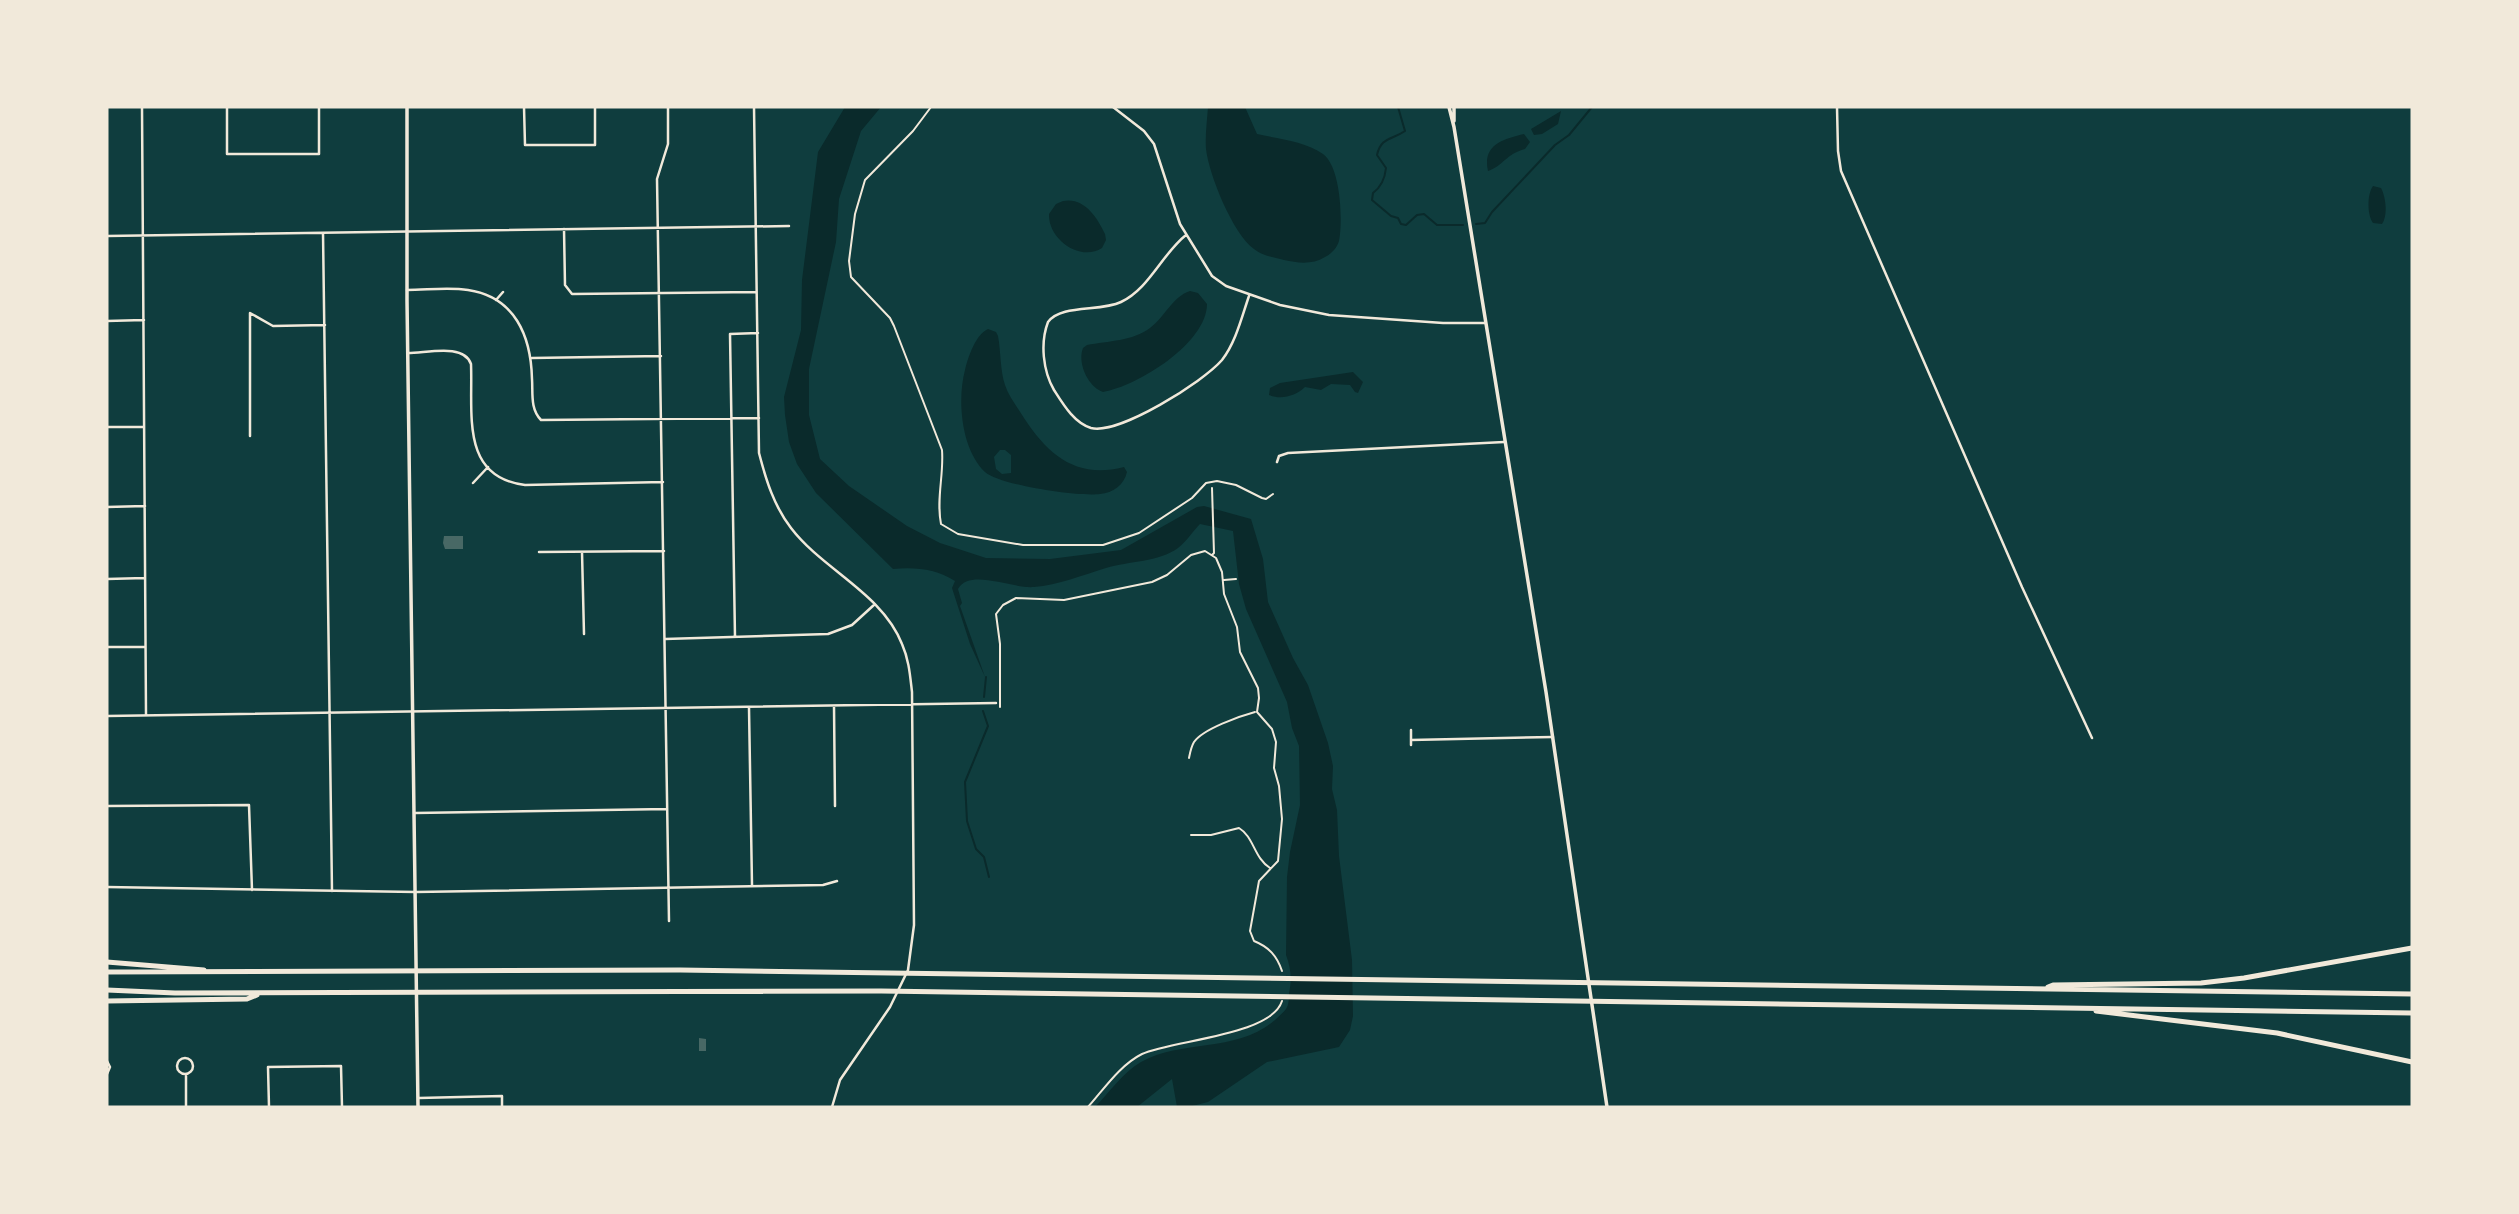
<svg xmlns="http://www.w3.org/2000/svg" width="2519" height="1214" font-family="Karla,sans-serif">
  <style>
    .water { fill: #0a2a2b; fill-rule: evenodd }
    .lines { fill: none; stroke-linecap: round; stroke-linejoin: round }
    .stream { stroke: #0a2a2b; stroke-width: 2 }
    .building { fill: #486865 }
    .path { stroke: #f1e9da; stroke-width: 2 }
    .minor { stroke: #f1e9da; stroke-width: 2.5 }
    .tertiary { stroke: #f1e9da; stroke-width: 3.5 }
    .motorway { stroke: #f1e9da; stroke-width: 5 }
  </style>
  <rect width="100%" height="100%" fill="#0f3d3e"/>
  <path class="water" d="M845 107H881L861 131 839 199 836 242 809 369V415L820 459 849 486 907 526 940 543 986 558 1050 559 1121 550 1197 507 1204 506 1251 519 1263 559 1268 602 1293 658 1308 685 1328 743 1333 766 1332 789 1337 810 1339 856 1352 960 1353 1016 1350 1030 1339 1047 1267 1062 1208 1102 1188 1107H1177L1172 1079 1137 1107H1095C1110 1092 1123 1072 1141 1062 1182 1039 1238 1053 1275 1020 1278 1017 1284 1012 1286 1009 1289 1005 1289 997 1289 993 1292 980 1291 968 1286 955L1287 877 1290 852 1300 805 1299 746 1292 728 1287 702 1246 609 1239 584 1233 531 1200 524C1193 531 1187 541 1178 548 1159 562 1129 561 1106 568 1083 575 1058 585 1034 587 1012 589 970 568 958 589L962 603 960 606 985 677 970 644 952 588 955 581C936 569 916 567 893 569L816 493 797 464 789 442 785 415 784 397 801 330 802 280 818 152Z
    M1208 107H1245L1257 134C1278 139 1305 141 1323 154 1341 167 1343 221 1339 241 1337 248 1331 254 1325 257 1312 265 1298 263 1284 260 1274 257 1262 256 1254 249 1233 234 1209 175 1206 149 1205 136 1207 121 1208 107Z
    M1561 111 1558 124 1542 134 1534 135 1531 129Z
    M1524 134 1530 142 1525 149C1506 154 1503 166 1488 171 1482 145 1503 139 1524 134Z
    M2373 186 2381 188C2386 197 2388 216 2382 224L2373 223C2367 215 2367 194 2373 186Z
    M1063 201C1084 197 1097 217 1105 234L1106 240 1102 248C1080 262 1048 239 1049 214L1056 204Z
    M1190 291 1198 293 1207 304C1207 343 1138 386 1103 392 1088 387 1077 363 1083 348L1087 345C1108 341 1133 341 1150 328 1165 317 1172 297 1190 291Z
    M988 329 996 332 998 336C1001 352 1000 370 1005 385 1009 397 1018 408 1024 418 1049 456 1077 479 1124 467L1127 472C1124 485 1113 493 1100 494 1079 497 999 485 985 472 961 449 957 400 965 370 968 357 976 334 988 329ZM1000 450H1005L1011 455V473L1002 474 996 469 994 457Z
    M1353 372 1363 382 1358 393 1355 392 1350 385 1331 384 1321 390 1305 387C1296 396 1281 400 1269 395L1270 388 1280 383Z"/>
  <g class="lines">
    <path class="stream" d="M1398 107 1405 131C1392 140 1381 137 1377 155L1386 168C1385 178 1381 187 1373 193L1372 200 1391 216 1398 218 1401 224 1406 225 1417 215 1424 214 1437 225H1463
      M1476 224 1485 223 1492 212 1555 145 1569 135 1592 107
      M984 697 986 677
      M983 711 988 726 965 782 967 821 976 849 984 857 989 877"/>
  </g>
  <path class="building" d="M444 536H463V549H445L443 543Z
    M699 1038 706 1039V1051H699Z"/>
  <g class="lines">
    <path class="path" d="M931 107 913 131 865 180 855 214 849 261 851 277 890 318 894 326 942 450C944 475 936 499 941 524L958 534 1023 545H1103L1139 533 1192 498 1206 483 1217 481 1236 485 1262 498 1266 499 1273 494
      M1212 555 1214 553 1212 488
      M1224 580 1236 579
      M1000 707V644L996 614 1003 605 1016 598 1064 600 1152 582 1167 575 1191 555 1205 551 1216 558 1222 572 1224 594 1237 627 1240 652 1258 688 1259 698 1257 712 1272 729 1276 742 1274 768 1279 786 1282 819 1278 861 1259 881 1250 931 1254 941C1269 947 1277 956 1282 971
      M1189 758C1190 753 1191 747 1194 742 1203 729 1240 716 1255 712
      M1191 835H1211L1239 828C1254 837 1254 858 1270 868
      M1088 1107C1104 1089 1120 1065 1142 1054 1172 1040 1271 1036 1282 1001"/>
    <path class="minor" d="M142 107 146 714
      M227 107V154H319V107
      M524 107 525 145H595V107
      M668 107V144L657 179 669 921
      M754 107 759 453C766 480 774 506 791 528 823 570 882 593 902 644 909 660 910 675 912 692L914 925 908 970 890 1007 840 1080 832 1107
      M1113 107 1144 131 1154 144 1180 224 1212 276 1226 286 1280 305 1329 315 1443 323H1485
      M1837 107 1838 151 1841 171 2022 587 2092 738
      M564 229 565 285 572 294 756 292
      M323 233 332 891
      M1186 235C1162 254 1149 289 1121 302 1100 312 1061 304 1048 322 1040 343 1043 371 1054 390 1063 404 1074 423 1091 428 1119 435 1203 382 1222 360 1236 342 1242 316 1249 296
      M107 236 789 226
      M407 290C427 290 448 287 468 290 515 297 531 336 532 379 533 393 530 409 541 420L759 418
      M496 300 503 292
      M107 321 144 320
      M408 353C427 353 464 343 471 364 473 413 460 477 525 485L663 482
      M532 358 661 356
      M107 427H144
      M250 436V313L273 326 325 325
      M1277 462 1279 456 1288 453 1504 442
      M473 483 488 467
      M107 507 145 506
      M539 552 664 551
      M582 552 584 634
      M107 579 145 578
      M735 637 730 334 758 333
      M665 639 828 634 852 625 875 604
      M107 647H145
      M834 706 835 806
      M749 708 752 885
      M107 716 996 703
      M1411 740 1553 737
      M1411 745V730
      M107 806 249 805 252 890
      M415 813 667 809
      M107 887 416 892 823 885 837 881
      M177 1066a8 8 0 1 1 16 0a8 8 0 1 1-16 0Z
      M107 1061 110 1067 107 1074
      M186 1076V1107
      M419 1098 502 1096V1107
      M269 1107 268 1067 341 1066 342 1107"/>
    <path class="tertiary" d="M407 107V301L418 1107
      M1449 107 1454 127 1546 692 1607 1107
      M1454 107V121"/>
    <path class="motorway" d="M107 962 204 970
      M107 972 680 970 2412 994
      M2048 987 2053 985 2201 983 2244 978 2412 948
      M107 990 175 993 881 991 2412 1013
      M107 1001 247 999 257 995
      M2096 1011 2277 1033 2412 1062"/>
  </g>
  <rect width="2519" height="1214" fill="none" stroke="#f1e9da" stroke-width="217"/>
</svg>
